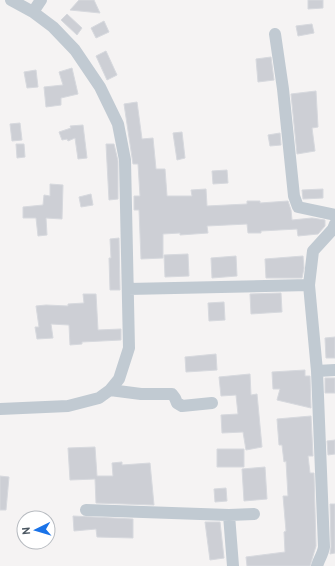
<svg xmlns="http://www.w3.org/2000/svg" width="335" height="566" font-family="Overpass,sans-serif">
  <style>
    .building { fill: #cdcfd5; stroke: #d7d9de }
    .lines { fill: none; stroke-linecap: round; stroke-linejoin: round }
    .minor { stroke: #c1cad2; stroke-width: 12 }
  </style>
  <rect width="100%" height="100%" fill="#f5f3f3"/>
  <path class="building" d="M79 0H94L100 13 70 10Z
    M308 0H323V8L308 9Z
    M67 14 82 28 77 35 61 20Z
    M104 21 109 32 96 38 91 28Z
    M312 24 314 33 298 36 296 26Z
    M106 51 117 75 107 80 96 56Z
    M271 57 274 80 258 82 256 59Z
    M72 68 78 94 61 98V105L46 107 44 87 63 85 59 72Z
    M36 70 38 87 27 88 24 72Z
    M316 91 318 127 312 128 315 151 297 154 291 94Z
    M137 102 142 139 153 138 156 169H165L167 196H192L191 190 206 189 207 206 247 204V201H260V203L288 201 291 210 292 220 312 218 325 220V226L318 234 298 236 297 229 261 231V233H248L247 224 207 226 208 233 180 235V233L163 234V258L141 259 139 210H134V196H140L138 164H133L124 104Z
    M20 123 22 140 12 141 10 124Z
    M83 125 87 158 78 159 75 138 68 141 67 139 62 140 59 132 71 128 70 126Z
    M182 132 185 158 177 160 173 133Z
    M280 133 281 145 270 146 268 135Z
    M16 144H24L25 157 17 158Z
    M106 144H114L118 161V199L109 200Z
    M227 170 228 183 213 184 212 171Z
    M50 184 63 185 62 219 46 218 47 235 38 236 36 218H23V207L43 205 44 195 50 196Z
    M323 189V198L303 199 302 190Z
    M91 194 93 205 81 207 79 197Z
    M119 238 120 290H110L109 258H111L110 239Z
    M188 254 189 276 165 277 164 255Z
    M236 256 237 276 212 278 211 258Z
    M303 256 304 268 302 278H266L265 259Z
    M281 293 282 312 251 314 250 294Z
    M83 294H96L98 330 121 329V340L82 342V344L70 345 69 325 51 324 53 338 37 339 35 327H39L36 306 46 305 68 306V304L84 303Z
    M224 302 225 320 209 321 208 303Z
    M335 337V358H326L325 338Z
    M216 354 217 370 186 372 185 357Z
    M305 370V376H310L311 408 277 400 280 389H273L272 372Z
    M250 374 251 395 257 394 262 447 246 450 243 432 222 433 221 415 238 414 236 395 221 396 219 377Z
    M325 378H335V393H325Z
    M311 416 313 456H308L310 473H314L316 546 310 566H247L246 557 285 552 284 532 286 531 283 496H288L286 461 284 462 282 445H279L277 419Z
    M335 440V454L328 455 327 441Z
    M95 447 97 476H113L112 463 122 462V465L150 463 154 505 96 503 95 479 70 480 68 448Z
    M217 449H244V467H217Z
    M265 467 267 499 244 501 242 469Z
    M0 476 9 477 6 510H0Z
    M226 488 227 501 215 502 214 489Z
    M330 504H335V553L330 554 331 547Z
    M73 516 133 519V538L97 537 96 529 74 531Z
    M205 522H220L224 558 210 560Z"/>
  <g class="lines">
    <path class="minor" d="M33 12 41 0
      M275 34 283 89 294 196 298 207 335 215
      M128 289 309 285
      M317 371 335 370
      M110 390 141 394H172L175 398 177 403 182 406 212 403
      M0 409 68 406 99 398 110 390 119 379 129 348 125 160 118 124 100 87 75 50 53 27 33 12 11 0
      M86 510 229 515 254 514
      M229 515 233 566
      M317 566C319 559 323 554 324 547L317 371 309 285 313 251 333 229 335 224"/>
  </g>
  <g transform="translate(36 530) rotate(265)"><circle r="19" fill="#ffffff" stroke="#b7bbc0"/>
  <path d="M0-3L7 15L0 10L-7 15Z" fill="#1a73e8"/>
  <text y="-6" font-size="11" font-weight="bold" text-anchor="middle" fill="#4a5661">N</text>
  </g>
</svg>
